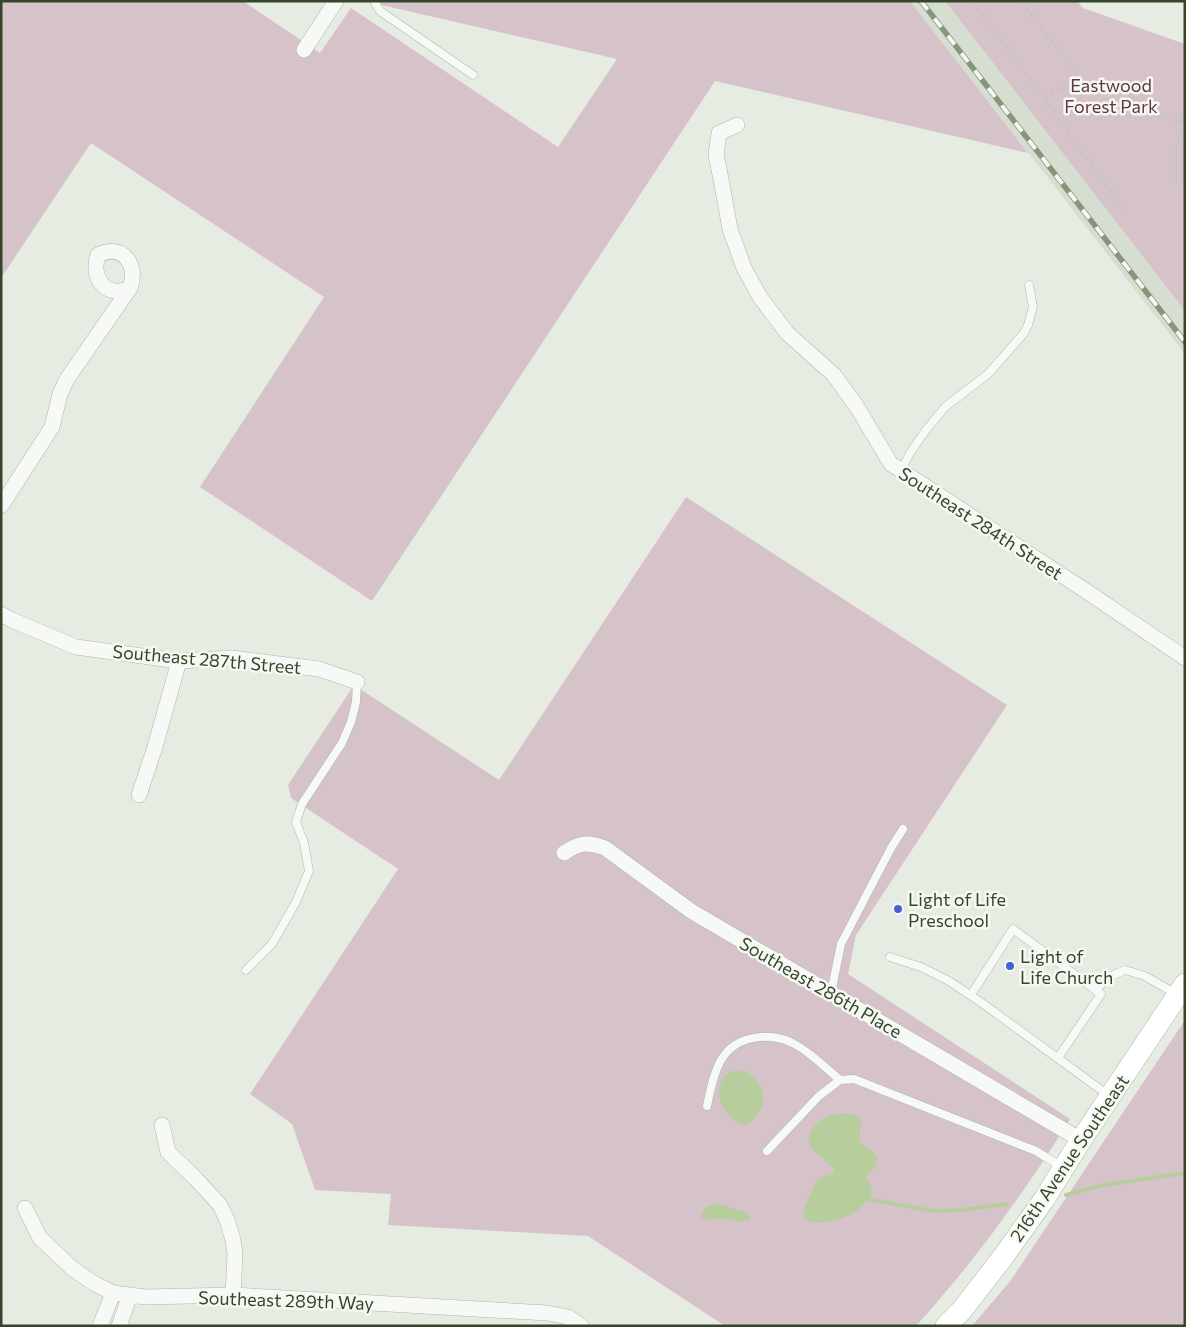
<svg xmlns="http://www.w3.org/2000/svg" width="1186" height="1327" font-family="Commissioner,sans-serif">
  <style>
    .built { fill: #d6ded1 }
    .green { fill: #d6c3c9 }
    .water { fill: #b7cd9c }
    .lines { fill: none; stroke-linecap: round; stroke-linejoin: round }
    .stream { stroke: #b7cd9c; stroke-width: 4 }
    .lane-casing { stroke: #aeb7a8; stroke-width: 9 }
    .street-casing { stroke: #aeb7a8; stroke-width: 16 }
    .secondary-casing { stroke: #aeb7a8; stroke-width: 22 }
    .path { stroke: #c1c7bd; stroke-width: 2.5; stroke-dasharray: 4 4; stroke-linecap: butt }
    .lane { stroke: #f7f9f6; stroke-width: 8 }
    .street { stroke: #f7f9f6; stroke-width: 15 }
    .secondary { stroke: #fff; stroke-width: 21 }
    .rail-casing { stroke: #87967b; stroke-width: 5.5 }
    .rail { stroke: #f6f9f3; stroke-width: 4; stroke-dasharray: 11; stroke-linecap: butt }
    .poi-dot { fill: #4362d5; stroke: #f6f9f3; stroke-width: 2 }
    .labels { text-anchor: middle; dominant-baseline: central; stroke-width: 5; stroke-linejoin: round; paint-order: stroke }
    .park-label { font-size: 18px; fill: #613641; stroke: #f6f9f3 }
    .street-label { font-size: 18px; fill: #35452a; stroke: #f6f9f3 }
    .poi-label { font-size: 18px; fill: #35452a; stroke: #f6f9f3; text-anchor: start }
  </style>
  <rect width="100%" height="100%" fill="#e7ece3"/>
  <path class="built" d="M910 1H945L1185 311V354Z"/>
  <path class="green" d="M1 1H243L320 53 351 8 558 147 617 59 364 1H910L1028 153 715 81 372 601 200 487 324 297 91 143 1 278Z
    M945 1H1077L1083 8 1185 44V311Z
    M686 497 1007 705 856 935 848 974 1070 1119C1025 1192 974 1262 916 1326H725L588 1236 388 1225 391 1194 315 1190 292 1124 250 1094 398 869 291 798 288 785 354 685 499 780Z
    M1185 1020V1326H972L1011 1280Z"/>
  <path class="water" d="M737 1070C751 1070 764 1085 763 1100 763 1110 754 1121 745 1125 741 1123 737 1122 734 1120 720 1112 713 1087 726 1075 729 1072 733 1071 737 1070Z
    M848 1113 859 1116C864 1125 856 1135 862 1144 867 1151 878 1151 877 1162 877 1169 868 1171 866 1178 868 1181 871 1185 872 1189 873 1196 859 1210 853 1213 846 1218 817 1225 810 1222 806 1220 804 1217 803 1213 806 1204 813 1184 820 1178 824 1176 828 1175 833 1174L834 1171V1169L809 1146C807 1133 816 1121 828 1116 834 1114 842 1114 848 1113Z
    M719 1204 747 1213 750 1216V1219C742 1224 734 1220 725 1219 718 1218 711 1219 704 1220L701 1216C702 1207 711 1205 719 1204Z"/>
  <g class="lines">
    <path class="stream" d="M1066 1195 1103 1185 1185 1173
      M868 1199 933 1211 961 1210 1007 1204"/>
    <defs>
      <path id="lane" d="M374 1 380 11 473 75
        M901 471 910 453 926 430 945 407 988 374 1024 333 1028 325 1033 307 1029 285
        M890 957 921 967 949 981 982 1003 1108 1095
        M246 970 272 944 296 902 309 871 304 843 296 822 302 804 342 743 351 722 356 702 357 682
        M1096 990 1109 977 1125 970 1145 976 1176 994
        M831 993 841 944 891 848 903 829
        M971 995 1013 929 1101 994 1058 1058
        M707 1106C710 1092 713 1075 720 1062 736 1032 776 1031 801 1048 815 1057 827 1069 840 1080
        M767 1151 819 1096 840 1080 854 1079 1036 1151 1062 1167"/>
      <path id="street" d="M304 50 336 1
        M737 125 719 133 716 155 721 179 730 229 744 268 760 297 787 333 834 375 857 407 891 464 1086 591 1185 658
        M1 506 52 427 60 394 67 379 130 288C139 264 122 243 98 255 90 278 106 299 130 288
        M1 614 12 620 76 647 179 661 232 658 319 669 357 682
        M139 795 155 747 179 661
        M564 853C580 842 588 842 605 848L691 911 1081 1140
        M162 1125 168 1152 196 1179 220 1205 227 1220 233 1240 235 1254 233 1295
        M25 1208 40 1238 73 1269 95 1284 113 1293 146 1297 233 1295 547 1313 568 1317 581 1326
        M100 1326 113 1293
        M119 1326 130 1295"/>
      <path id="secondary" d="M946 1326 962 1310 1003 1257 1045 1198 1081 1140 1185 984"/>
    </defs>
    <use href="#lane" class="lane-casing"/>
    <use href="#street" class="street-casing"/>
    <use href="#secondary" class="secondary-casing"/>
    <path class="path" d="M973 1 1124 209
      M1021 1 1086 85 1118 108 1179 121 1185 123
      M1044 99 1072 81H1082
      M1179 121 1185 115
      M1176 184C1176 164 1174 143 1185 126"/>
    <use href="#lane" class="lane"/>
    <use href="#street" class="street"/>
    <use href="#secondary" class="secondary"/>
    <defs>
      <path id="rail" d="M921 1 1185 342"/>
    </defs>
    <use href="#rail" class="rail-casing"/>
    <use href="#rail" class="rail"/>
  </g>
  <g class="poi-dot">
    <circle cx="898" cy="909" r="5"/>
    <circle cx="1010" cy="966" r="5"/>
  </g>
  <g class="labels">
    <g class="park-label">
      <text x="1111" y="85">Eastwood<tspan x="1111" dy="21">Forest Park</tspan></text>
    </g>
    <g class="street-label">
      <text transform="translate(981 523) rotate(33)">Southeast 284th Street</text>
      <text transform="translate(207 659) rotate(5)">Southeast 287th Street</text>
      <text transform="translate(821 987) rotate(30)">Southeast 286th Place</text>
      <text transform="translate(1069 1158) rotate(-56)">216th Avenue Southeast</text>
      <text transform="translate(286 1300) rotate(2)">Southeast 289th Way</text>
    </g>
    <g class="poi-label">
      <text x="908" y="899">Light of Life<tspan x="908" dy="21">Preschool</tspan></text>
      <text x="1020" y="956">Light of<tspan x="1020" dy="21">Life Church</tspan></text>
    </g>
  </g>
  <rect width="1186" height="1327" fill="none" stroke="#35452a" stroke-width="5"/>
</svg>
